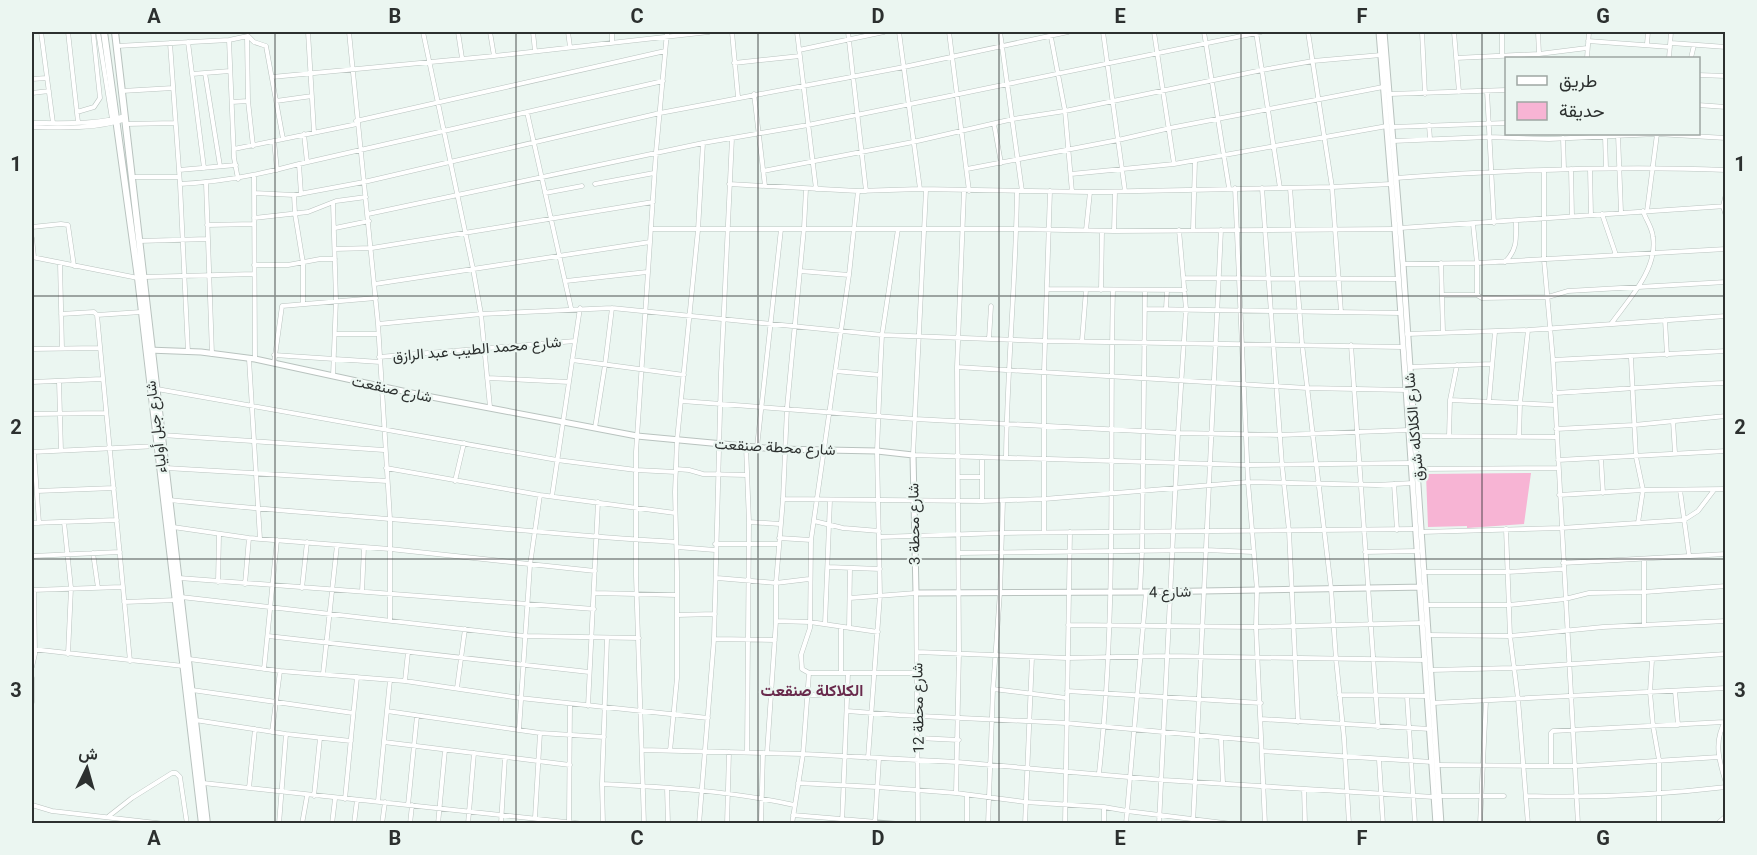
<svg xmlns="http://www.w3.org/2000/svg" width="1757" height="855" font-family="Roboto,Vazirmatn,sans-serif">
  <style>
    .green { fill: #f7b4d4 }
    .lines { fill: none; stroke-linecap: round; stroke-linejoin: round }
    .street-casing { stroke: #b9c3bf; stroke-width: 5 }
    .secondary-casing { stroke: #b9c3bf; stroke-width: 7 }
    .primary-casing { stroke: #b9c3bf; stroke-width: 8 }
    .street { stroke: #fff; stroke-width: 4 }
    .secondary { stroke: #fff; stroke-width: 5 }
    .primary { stroke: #fff; stroke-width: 6 }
    .grid { fill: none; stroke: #2c302f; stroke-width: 1.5; stroke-opacity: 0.55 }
    .labels { text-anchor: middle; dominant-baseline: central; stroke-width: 4.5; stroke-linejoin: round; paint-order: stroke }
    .street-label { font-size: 15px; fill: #2c302f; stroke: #ebf6f1 }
    .neighbourhood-label { font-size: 16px; font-weight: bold; fill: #692a4c; stroke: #ebf6f1 }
    .neatline { fill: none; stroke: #2c302f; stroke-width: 2 }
    .grid-label { font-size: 20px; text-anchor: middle; font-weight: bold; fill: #2c302f }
  </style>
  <rect width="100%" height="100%" fill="#ebf6f1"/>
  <path class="green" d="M1531 473 1524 524 1467 528V526L1428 527 1426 474Z"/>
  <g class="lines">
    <defs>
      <path id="street" d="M41 32 53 123
        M68 32 78 122
        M98 32 112 119
        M308 32 314 132
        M349 32 378 324 390 519V620
        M423 32 473 269 481 314 490 407
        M458 32 462 58
        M490 32 494 56
        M533 32 535 51
        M568 32 570 47
        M612 32V42
        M732 32 738 97
        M797 32 816 189
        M848 32 866 191
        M899 32 920 189
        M949 32 969 191
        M1000 32 1022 191
        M1050 32 1065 111 1072 192
        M1103 32 1125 191
        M1154 32 1174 164
        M1204 32 1229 188
        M1256 32 1280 188
        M1308 32 1332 187 1341 312
        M1422 32 1425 94
        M1454 32 1459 92
        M1502 32V56
        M1538 32 1539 54
        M248 36 254 42 266 46 283 139
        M247 37 248 101 253 146
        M229 40 234 158 238 179
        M1588 41 1670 47
        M188 42 204 168
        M170 43 180 184C222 182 259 175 299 164L663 81
        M1671 43 1726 47
        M1647 44 1648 32
        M117 46 229 40 248 36
        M799 50 884 32
        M1456 58 1539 54 1587 48
        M1587 58 1589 32
        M1669 58 1671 32
        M1691 58 1694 45
        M734 63 800 56
        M205 73 220 166
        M192 74 230 71
        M1698 75 1726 76
        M272 77 494 56 709 32
        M32 79 47 78
        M122 91 173 88
        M1487 91 1494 223
        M32 93 49 91
        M754 94 765 186
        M1390 94 1506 90
        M276 101 312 96
        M232 102 248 101
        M1698 105 1726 107
        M77 112 94 107 100 98 93 32
        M527 112 571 308
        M356 121 665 51
        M32 123C60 123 98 125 125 116
        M126 124 175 123
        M994 124 1001 163
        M1429 125 1430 139
        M32 127C62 128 97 129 126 119
        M1392 127 1506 123
        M304 134 307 162
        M1618 135 1621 212
        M1605 136 1606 168
        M1563 138 1564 169
        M274 141 277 170
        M1393 141 1488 137 1549 139 1657 134 1726 138
        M234 149 357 124
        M299 164 301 194
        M967 169 1118 140 1170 128 1383 87
        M1571 169 1572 216
        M1590 169 1591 215
        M179 170 236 165
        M1544 170V260L1553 360 1578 824
        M763 171 913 142 1013 119 1065 111 1262 70 1313 61 1381 55
        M1071 174 1174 164 1387 126
        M254 176 255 359
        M132 177H179
        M1396 178C1506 170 1616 165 1726 170
        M206 183 212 354
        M180 184 188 352
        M595 184 654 173
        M729 184 858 191 920 189 1090 192 1332 187 1391 184
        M1235 188 1248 482 1257 590 1256 627 1265 824
        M1262 188 1282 465 1289 531 1298 722
        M1290 188 1302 344 1331 588 1336 659 1344 738 1349 824
        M926 190 913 455 1248 465 1411 463
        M858 191 849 275 811 540 810 628 801 655 802 669 809 673H917
        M254 193 294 195
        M545 193 582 186
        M1726 194 1723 206 1726 216
        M333 203 336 300 333 376
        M1647 211 1657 134
        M368 214 703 143 808 125 1261 32
        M1602 214 1616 255
        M254 218 308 212 336 201 366 197
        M1473 224 1477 263V295
        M207 225 254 224
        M32 227 61 224 68 225 74 266
        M335 228 369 221
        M1400 228 1726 206
        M651 229H1017L1114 231 1395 229
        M1086 230 1090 192
        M1193 230 1195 161
        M1114 231 1115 192
        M32 238 34 257
        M139 241 208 239
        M335 249 372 248 653 202
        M32 257 138 278
        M1505 262C1518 249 1516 238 1516 221
        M60 263 62 349
        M1441 263 1443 332
        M1403 264 1477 263 1726 249
        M254 265H288L320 259H335
        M800 271 849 275
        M144 277 254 274
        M1184 278 1398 279
        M566 281 647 272
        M375 284 650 242
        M1048 289 1185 290
        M1101 290 1102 231
        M1442 295H1477L1482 298 1548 297 1568 291 1726 282
        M303 303V263L295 214 294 195 364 182 660 113 904 67 1068 32
        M1145 309 1400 313
        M1166 309 1167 290
        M61 314 94 312 97 315 130 661
        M97 315 141 312
        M1665 320 1667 355
        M378 324 481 314 612 308 882 335 1046 341 1402 347
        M1611 324C1629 299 1658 269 1653 237 1652 227 1646 220 1643 211
        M335 334H378
        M1407 334 1528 330 1726 316
        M989 339 991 306
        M1082 341 1086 290
        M1351 345 1378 727
        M32 349 99 348
        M274 355 380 362
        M379 357 575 341
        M1631 358 1636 457 1643 490 1638 523
        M249 359 260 539
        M572 360 684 375
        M1553 360 1726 351
        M274 363 282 306 376 298
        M957 367 1307 388 1406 390
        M1410 367 1492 364
        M835 371 880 375
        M487 378 569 382
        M59 381 61 451
        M32 382 102 379
        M157 389 557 460 636 470 676 472
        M1554 393C1612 390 1668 385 1726 383
        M1450 400 1555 405
        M682 401 915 419 1178 433 1280 435 1409 430
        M1489 401 1495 332
        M32 414 106 413
        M1673 421 1675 453
        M595 428 605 365 612 308
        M1556 429 1634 425 1726 416
        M162 435 384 450
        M1414 436 1557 437
        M1449 436 1450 400 1457 365
        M1519 437 1520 403 1528 330
        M746 446 749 522 747 752
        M757 447 781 229
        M32 452 158 446
        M34 452 39 523
        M1006 457C1007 368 1016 280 1017 191
        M1601 458 1603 493
        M1558 460 1726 451
        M166 468 387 481
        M386 468 540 495 675 513
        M676 469 689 470 703 474 747 475
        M1417 469 1558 468
        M958 477H982
        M455 481 464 443
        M1394 484 1397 530
        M1680 490 1689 555
        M37 491 114 488
        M1559 495 1643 490 1726 489
        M552 496 580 308
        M783 499 982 501 1044 499 1248 482 1376 485 1413 483
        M170 500C243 508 316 513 389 519 485 526 580 537 676 542
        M982 501V457
        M814 521 843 528 879 531
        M64 522 71 588 68 654
        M749 522 780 524
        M32 523 117 520
        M173 527 249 538 390 549 595 571
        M1506 529 1510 636 1518 699 1528 824
        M1044 532V372L1050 191
        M1422 532 1561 528 1684 520 1698 511 1714 490
        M879 537 1002 533 1416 529
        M779 538 811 540
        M715 544H778
        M677 547 715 550
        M1365 552 1418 551
        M93 553 98 588
        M959 553 1205 550 1253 552
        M32 556 120 552
        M1644 559V625
        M1563 563 1726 554
        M828 567 880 569
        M1424 572H1507L1563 569
        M179 578 594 609
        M717 578 776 583 809 579
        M218 582 219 535
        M245 584 249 538
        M302 588 307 542
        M32 590 122 587
        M362 592 364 547
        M1140 592 1142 551 1145 290
        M595 593 677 595
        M181 597 524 636 639 638
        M850 598 916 593 918 824
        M124 602 177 600
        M1426 605H1509L1565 599 1589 593 1645 592 1726 586
        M677 615 715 614
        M776 621 810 622 878 632
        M825 624 830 500
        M1068 625 1256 627 1423 623
        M849 628 850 568
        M1428 635 1510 636 1603 627 1726 621
        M268 636 589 672
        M714 639 775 640
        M32 649 183 666
        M917 652 1067 658 1167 656 1425 660
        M189 659 280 671 405 681 520 698 708 718
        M1652 660 1650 692 1653 726 1659 760V824
        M32 667 35 654 34 590
        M264 669 277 540
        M1431 670 1513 668 1726 654
        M841 673V627
        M323 674 337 545
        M32 678V702
        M405 681 408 652
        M457 688 465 629
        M993 689 1066 698
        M192 690 353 713
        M1067 691 1261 703
        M1675 691 1678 725
        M770 694 847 695
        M1339 695 1427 696
        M1407 696 1415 824
        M1433 703 1726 688
        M588 706 598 502
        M387 711 540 733 604 737
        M847 711 899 715 1066 723 1261 741
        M1261 719 1430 729
        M195 720 286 734 351 741
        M1726 720C1713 741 1719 761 1726 783
        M519 730 530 565 540 495
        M272 732 280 671
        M918 738 959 740
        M1221 738 1223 783
        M384 742 570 765
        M642 750 803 754 957 762 1163 780 1434 797
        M670 751 677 678V572L675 492 677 440 698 230 703 143
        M1262 751 1432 762
        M767 753 776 621V583L783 499 787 408 804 228 806 189
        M868 758 880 595 877 451 880 375 882 335 898 229
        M1379 760 1383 824
        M1437 765 1575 766 1719 757
        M1551 766V733L1553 731 1724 722
        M1099 773C1117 613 1109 451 1113 290
        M203 783 584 824
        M798 783 877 787 956 793 1025 802 1104 807 1127 811 1232 824
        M602 784C666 787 731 791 794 805
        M249 788 255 729
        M667 788 668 824
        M1304 789 1305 824
        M956 793 959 652 957 367 964 191
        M967 795V824
        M314 796 320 738
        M1439 796H1504
        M1526 796C1593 798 1659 795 1726 787
        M345 799 357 677
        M378 801 390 680
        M32 805 52 811 165 824
        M408 805 417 716
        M793 815 901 824
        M109 816 132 798 172 773H176L180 777 187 824
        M535 818 540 733
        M569 822 570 704
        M207 823 213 824
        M279 824 286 734
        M302 824 307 796
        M332 824 335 799
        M354 824 357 800
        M382 824 385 802
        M410 824 412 805
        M438 824 445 750
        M468 824 474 753
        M501 824 505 757
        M603 824 602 784 607 639
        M644 824 636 576V452L656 152 667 32
        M699 824 714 639 721 373 732 138
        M727 824 729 752
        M761 824 763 753
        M792 824 803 754 809 673
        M842 824 848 673
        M875 824 879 758
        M988 824 993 689 1000 592 1003 501
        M1025 824 1032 657
        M1065 824 1070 532
        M1104 824V807
        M1126 824 1146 592
        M1159 824 1178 433 1186 309 1179 230
        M1193 824 1221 230
        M1480 824 1486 701
        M1717 824 1726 816"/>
      <path id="secondary" d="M1379 32 1395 229 1436 824
        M1384 32 1403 264 1441 824
        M148 350 201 352 255 359 421 395 637 436 776 449 877 451 913 455 916 593 1146 592 1425 587"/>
      <path id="primary" d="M104 32 138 278 202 824
        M115 32 207 824"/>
    </defs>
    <use href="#street" class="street-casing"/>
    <use href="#secondary" class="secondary-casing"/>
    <use href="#primary" class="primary-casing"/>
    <use href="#street" class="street"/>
    <use href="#secondary" class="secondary"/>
    <use href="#primary" class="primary"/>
  </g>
  <path class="grid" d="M275 32V824M516 32V824M758 32V824M999 32V824M1241 32V824M1482 32V824M32 296H1726M32 559H1726"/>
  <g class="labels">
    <g class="street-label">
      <text transform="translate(477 349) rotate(-5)">شارع محمد الطيب عبد الرازق</text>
      <text transform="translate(392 389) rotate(12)">شارع صنقعت</text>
      <text transform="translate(156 427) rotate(-97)">شارع جبل أولياء</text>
      <text transform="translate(1414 427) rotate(-95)">شارع الكلاكله شرق</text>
      <text transform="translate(775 447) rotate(3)">شارع محطة صنقعت</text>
      <text transform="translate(914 524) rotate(-91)">شارع محطة 3</text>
      <text transform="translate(1170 592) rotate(-1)">شارع 4</text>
      <text transform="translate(918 708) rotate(-91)">شارع محطة 12</text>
    </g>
    <g class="neighbourhood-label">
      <text x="812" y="690">الكلاكلة صنقعت</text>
    </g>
  </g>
  <rect width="1757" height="855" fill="none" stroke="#ebf6f1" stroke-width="66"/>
  <rect x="1505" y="57" width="195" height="78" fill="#ebf6f1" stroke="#9fa7a3" stroke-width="1.5"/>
  <rect x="1517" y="76" width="30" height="9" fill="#ffffff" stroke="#9fa7a3" stroke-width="1.5"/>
  <text x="1559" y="87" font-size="18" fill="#2c302f">طريق</text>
  <rect x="1517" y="102" width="30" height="18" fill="#f7b4d4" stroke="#9fa7a3" stroke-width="1.5"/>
  <text x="1559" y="117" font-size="18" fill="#2c302f">حديقة</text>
  <g transform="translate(87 768) rotate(5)" stroke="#ebf6f1" stroke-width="4.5" paint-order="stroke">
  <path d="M0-4.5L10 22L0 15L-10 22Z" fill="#2c302f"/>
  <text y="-9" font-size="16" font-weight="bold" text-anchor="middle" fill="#2c302f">ش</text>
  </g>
  <rect x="33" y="33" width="1691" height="789" class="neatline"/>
  <g class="grid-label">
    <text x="154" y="23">A</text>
    <text x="395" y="23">B</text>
    <text x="637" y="23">C</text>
    <text x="878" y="23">D</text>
    <text x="1120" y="23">E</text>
    <text x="1362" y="23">F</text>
    <text x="1603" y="23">G</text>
    <text x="16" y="171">1</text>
    <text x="1740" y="171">1</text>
    <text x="16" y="434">2</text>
    <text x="1740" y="434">2</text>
    <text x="16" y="697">3</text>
    <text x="1740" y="697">3</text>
    <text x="154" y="845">A</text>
    <text x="395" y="845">B</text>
    <text x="637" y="845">C</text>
    <text x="878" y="845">D</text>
    <text x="1120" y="845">E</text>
    <text x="1362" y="845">F</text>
    <text x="1603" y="845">G</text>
  </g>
</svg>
